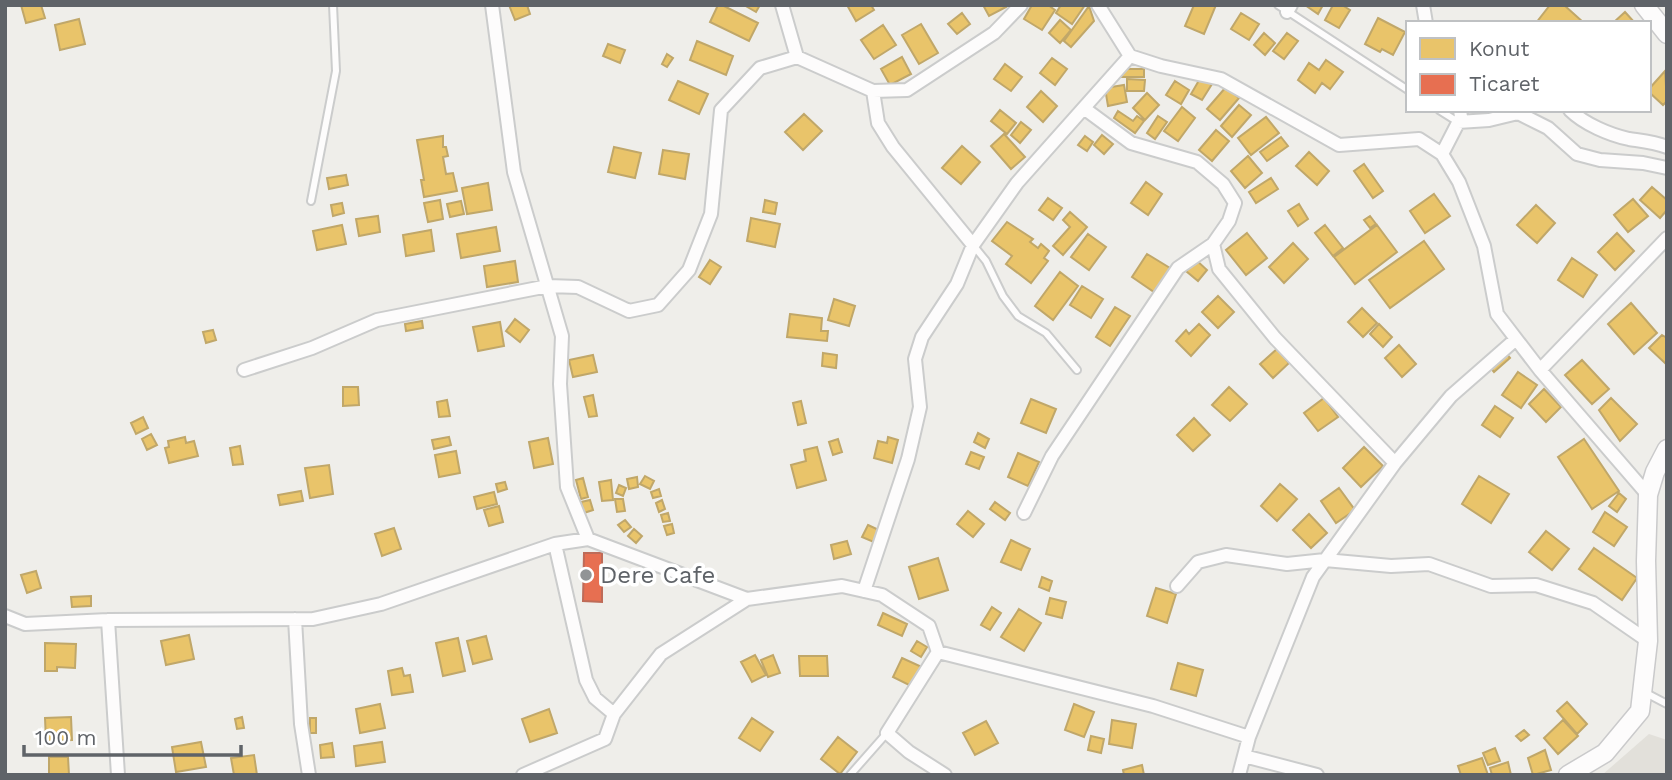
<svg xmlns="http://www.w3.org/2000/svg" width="1672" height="780" font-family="'Work Sans',sans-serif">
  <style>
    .education { fill: #e2e0da }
    .homes { fill: #e9c46a; stroke: #c0a769; stroke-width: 2 }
    .shops { fill: #e76f51; stroke: #be6b58; stroke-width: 2 }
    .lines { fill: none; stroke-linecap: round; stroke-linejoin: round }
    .lane-casing { stroke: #cbcccc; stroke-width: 10 }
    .street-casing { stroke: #cbcccc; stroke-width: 16 }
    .secondary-casing { stroke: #cacacb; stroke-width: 21 }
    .lane { stroke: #fdfcfc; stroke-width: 6 }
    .street { stroke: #fdfcfc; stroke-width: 12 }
    .secondary { stroke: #fdfcfc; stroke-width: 18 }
    .poi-dot { fill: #919496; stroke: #fff; stroke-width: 2.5 }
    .labels { text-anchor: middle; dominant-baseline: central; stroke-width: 7; stroke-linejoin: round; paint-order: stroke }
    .poi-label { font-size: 24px; fill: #5f6368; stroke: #fff; text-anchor: start }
  </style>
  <rect width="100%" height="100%" fill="#efeeea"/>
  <path class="education" d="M1649 734 1667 740V775H1602Z"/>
  <path class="homes" d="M21 5H41L45 18 26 23Z
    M509 5H527L530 14 515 20Z
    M718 5H722L758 23 749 41 710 22Z
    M744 5H760L756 12Z
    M847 5H871L874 10 856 21Z
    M983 5H1005L1006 7 989 16Z
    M1032 5H1048L1055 10 1042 30 1024 19Z
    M1061 5H1085L1072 24 1056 13Z
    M1194 5H1216L1204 34 1185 26Z
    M1305 5H1323L1318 14Z
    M1333 5H1342L1350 10 1339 28 1325 20Z
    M1550 5H1564L1584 23H1536Z
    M1089 6 1094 21 1071 47 1064 41Z
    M1625 12 1635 23H1613Z
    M962 13 970 24 957 34 948 24Z
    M1241 13 1259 24 1249 40 1231 29Z
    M1378 18 1405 32 1393 55 1382 49 1380 52 1365 44Z
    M79 19 85 44 60 50 55 25Z
    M1060 20 1071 30 1060 43 1049 33Z
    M921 24 938 53 919 64 902 35Z
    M883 25 896 45 874 59 861 40Z
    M1264 33 1275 43 1265 55 1254 45Z
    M1287 33 1298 41 1284 59 1273 51Z
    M697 41 733 56 726 75 690 60Z
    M608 44 625 50 620 63 603 56Z
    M667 54 673 58 667 67 662 64Z
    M902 57 911 74 890 85 881 69Z
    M1052 58 1067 69 1055 85 1040 73Z
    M1326 60 1343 72 1330 89 1322 83 1315 93 1298 80 1309 63 1319 70Z
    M1005 64 1022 77 1011 91 994 79Z
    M1121 69H1144V77H1120Z
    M1665 71 1667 101 1663 105 1649 92V89Z
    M1201 77 1212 84 1202 100 1191 94Z
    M1127 79 1145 80 1144 91H1127Z
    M678 81 708 94 699 114 669 100Z
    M1175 81 1189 90 1181 104 1166 95Z
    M1124 85 1127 102 1108 106 1105 88Z
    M1226 87 1239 98 1220 120 1207 109Z
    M1041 91 1057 106 1043 122 1027 107Z
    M1147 93 1159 105 1145 120 1133 108Z
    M1239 105 1251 115 1232 137 1221 126Z
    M1182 107 1195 118 1178 141 1164 131Z
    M1000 110 1016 123 1007 134 991 121Z
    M1118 111 1133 121 1137 116 1144 121 1135 133 1114 118Z
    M804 114 822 131 803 150 785 132Z
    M1158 116 1167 122 1155 139 1147 133Z
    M1266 117 1279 133 1251 155 1238 138Z
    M1021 122 1031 130 1020 143 1011 135Z
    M1216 130 1229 141 1212 161 1199 150Z
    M1004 134 1025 157 1011 169 991 146Z
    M1102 135 1113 144 1104 154 1094 145Z
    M443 136V147H446L448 156 443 157 446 174 453 173 457 191 424 197 421 180H424L417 140Z
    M1085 136 1093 142 1087 151 1078 145Z
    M1281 137 1288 146 1267 161 1260 152Z
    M962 146 980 162 961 184 942 168Z
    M614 147 641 153 635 178 608 172Z
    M663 150 689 154 685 179 659 174Z
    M1309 152 1329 171 1317 185 1296 166Z
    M1248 156 1262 173 1245 188 1231 171Z
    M1364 164 1383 191 1373 198 1354 171Z
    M346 175 348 185 329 189 327 178Z
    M1271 178 1278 189 1256 203 1249 192Z
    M1146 182 1162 194 1148 215 1131 203Z
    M488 183 492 210 467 214 462 188Z
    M1652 187 1667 200V210L1660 218 1640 200Z
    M1434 194 1450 216 1425 233 1410 211Z
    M1048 198 1062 208 1053 220 1039 210Z
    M1633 199 1648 216 1628 232 1614 215Z
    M440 200 443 219 428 222 424 203Z
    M765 200 777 203 775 214 763 212Z
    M461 201 464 214 450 217 447 204Z
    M342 203 344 213 333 216 331 205Z
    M1299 204 1308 219 1298 226 1288 211Z
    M1536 205 1555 223 1537 243 1517 225Z
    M1070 212 1087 227 1063 255 1053 246 1070 227 1063 220Z
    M378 216 380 232 359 236 356 219Z
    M1370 216 1376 224 1370 228 1364 220Z
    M751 218 780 224 775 247 747 241Z
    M1007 222 1033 239 1030 242 1038 248 1041 244 1049 251 1044 258 1048 261 1031 283 1006 264 1012 256 992 241Z
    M342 225 346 244 317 250 313 231Z
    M1325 225 1343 248 1333 256 1315 233Z
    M1377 225 1397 252 1355 284 1334 257Z
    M496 227 500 251 461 258 457 234Z
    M431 230 434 251 406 256 403 235Z
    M1247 233 1267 258 1246 275 1226 250Z
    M1617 233 1634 251 1615 270 1598 252Z
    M1088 234 1106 247 1089 270 1071 257Z
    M1424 241 1444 269 1390 308 1369 280Z
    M1293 243 1308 259 1284 283 1269 267Z
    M1147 254 1170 268 1154 292 1132 277Z
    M1572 258 1597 275 1583 297 1558 280Z
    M1195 259 1207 270 1198 281 1186 271Z
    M710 260 721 267 710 284 699 277Z
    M515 261 518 282 487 287 484 266Z
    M1060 272 1078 286 1053 320 1035 306Z
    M1082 286 1103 299 1091 318 1070 305Z
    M1218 296 1234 312 1218 328 1202 312Z
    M834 299 855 306 849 326 828 320Z
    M1631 303 1657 333 1634 354 1608 324Z
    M1115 307 1130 316 1110 346 1096 337Z
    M1362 308 1377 323 1363 337 1348 322Z
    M790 314 822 318 821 331H828L827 341 787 337Z
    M515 319 529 330 520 342 506 331Z
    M422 321 423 328 406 331 405 324Z
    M500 322 504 346 478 351 473 327Z
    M1199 324 1210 335 1191 356 1176 341 1186 330 1189 334Z
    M1379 324 1392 337 1383 347 1370 334Z
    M213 330 216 340 206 343 203 332Z
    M1662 335 1667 338V365L1649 348Z
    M1399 345 1416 364 1402 377 1385 358Z
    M1277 349 1289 363 1273 378 1260 364Z
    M1505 352 1510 358 1494 372 1489 366Z
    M823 353 837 355 836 368 822 366Z
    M593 355 597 372 573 377 569 360Z
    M1582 360 1609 389 1592 404 1565 375Z
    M1518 372 1537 385 1521 408 1502 395Z
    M343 387H358L359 405 343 406Z
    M1229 387 1247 404 1230 421 1212 405Z
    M1544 389 1561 407 1546 422 1529 404Z
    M593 395 597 416 589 417 584 397Z
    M1324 398 1338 417 1318 431 1304 413Z
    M1611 398 1637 424 1620 441 1599 410Z
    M1031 399 1056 409 1046 433 1021 423Z
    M447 400 450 416 439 417 437 402Z
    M801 401 806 423 798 425 793 403Z
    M1495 406 1513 418 1500 437 1482 425Z
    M143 417 148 428 136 434 131 423Z
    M1194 418 1210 435 1193 451 1177 435Z
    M978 433 989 439 985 448 974 442Z
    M151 434 157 445 147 450 142 439Z
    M185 437 186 443 194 441 198 456 169 463 165 448 169 447 168 441Z
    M449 437 451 445 434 449 432 440Z
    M888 437 898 440 892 463 874 458 878 441 887 443Z
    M548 438 553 464 534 468 529 442Z
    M838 439 842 452 833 455 829 442Z
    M1584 439 1619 491 1592 509 1558 457Z
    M240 446 243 464 233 465 230 448Z
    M817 447 826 480 797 488 791 465 806 461 804 450Z
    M1364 447 1383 466 1361 487 1343 468Z
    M456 451 460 473 439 477 435 455Z
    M971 452 984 457 979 469 966 464Z
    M1018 453 1039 462 1028 486 1008 477Z
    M329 465 333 494 310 498 305 468Z
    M645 476 654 481 650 489 640 484Z
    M1479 476 1509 494 1491 523 1462 504Z
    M637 477 638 487 629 489 627 479Z
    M583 478 588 497 581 499 576 480Z
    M611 480 613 500 602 501 599 482Z
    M505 482 507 489 498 492 496 484Z
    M1280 484 1297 499 1277 521 1261 506Z
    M619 485 626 488 623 496 616 493Z
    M1339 488 1355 510 1336 523 1321 501Z
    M659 489 661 496 653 498 651 492Z
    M301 491 303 501 280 505 278 495Z
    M494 492 497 504 477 509 474 497Z
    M1619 493 1626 499 1617 512 1609 506Z
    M615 499H623L625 511 617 512Z
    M590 500 593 510 584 513 581 502Z
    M662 500 665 509 659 512 656 503Z
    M995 502 1010 513 1005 520 990 509Z
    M499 506 503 522 489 526 484 510Z
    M968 511 984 524 973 537 957 524Z
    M1605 512 1627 527 1614 546 1593 532Z
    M668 513 670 521 663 522 661 515Z
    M1309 514 1327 533 1311 548 1293 530Z
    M625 520 631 527 624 532 618 525Z
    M672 524 674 533 667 535 664 526Z
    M868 525 881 531 876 543 862 537Z
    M394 528 401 549 382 556 375 534Z
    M634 529 642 536 636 543 628 536Z
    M1546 531 1569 549 1552 570 1529 552Z
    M1011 540 1030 549 1021 570 1001 562Z
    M847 541 851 554 834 559 831 545Z
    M1594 548 1637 578 1622 600 1579 569Z
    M938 558 948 590 919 599 909 567Z
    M36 571 41 588 27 593 21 575Z
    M1042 577 1052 581 1049 591 1039 587Z
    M1156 588 1176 594 1167 623 1147 616Z
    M91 596V606L72 607 71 597Z
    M1050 598 1066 602 1062 618 1046 614Z
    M992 607 1001 613 990 630 981 625Z
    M1019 609 1041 623 1024 651 1001 637Z
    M883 613 907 624 902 636 878 625Z
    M189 635 194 659 166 665 161 641Z
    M486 636 492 659 473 664 467 641Z
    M458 638 465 671 443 676 436 643Z
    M917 641 927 647 921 657 911 651Z
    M45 643 76 644 75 668 57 667V671H45Z
    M755 655 766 675 752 682 741 662Z
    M773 655 780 673 768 677 761 660Z
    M799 656H827L828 676H800Z
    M902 658 924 668 915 688 893 677Z
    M1178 663 1203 670 1196 696 1171 689Z
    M402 668 404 676 410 675 413 692 392 695 388 671Z
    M1567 702 1587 724 1577 734 1557 711Z
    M380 704 385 728 360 733 356 709Z
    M1074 704 1094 712 1084 737 1065 730Z
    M549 709 557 733 530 742 522 719Z
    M71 717 72 740 46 741 45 718Z
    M242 717 244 728 237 729 235 719Z
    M310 718H316V733H310Z
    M752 718 773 732 760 751 739 738Z
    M1112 720 1136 724 1132 748 1109 744Z
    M1563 720 1578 736 1558 754 1544 738Z
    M986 721 998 743 975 755 963 733Z
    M1524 730 1529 735 1521 741 1516 736Z
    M1091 736 1104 739 1101 753 1088 750Z
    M838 737 857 752 840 774 821 759Z
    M201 742 206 767 176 772 172 747Z
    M382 742 385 762 356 766 354 746Z
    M332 743 334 757 321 758 320 745Z
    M1495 748 1500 761 1488 765 1483 753Z
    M1545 750 1551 770 1533 775 1528 758Z
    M254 755 257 775H234L231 758Z
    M49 757H68L69 775H49Z
    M1482 758 1488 775H1461L1458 766Z
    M1508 762 1511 775H1492L1490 768Z
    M1142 765 1144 775H1124L1123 770Z"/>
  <path class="shops" d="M584 553H602V602L583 601Z"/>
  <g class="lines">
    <defs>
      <path id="lane" d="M1278 5 1408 90
        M1439 110 1458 122
        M311 201 336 71 333 5
        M973 245 986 261 1003 296 1018 316 1046 333 1077 370
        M1644 692 1667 704
        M850 775 887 733"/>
      <path id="street" d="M492 5 514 172 562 336 560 384 567 487 588 539
        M782 5 797 57
        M1098 5 1130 56 1161 66 1221 79 1339 145 1419 139 1442 154 1459 182 1484 246 1497 314 1540 370 1648 495
        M1423 5 1426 23
        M1287 12 1291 5
        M873 91 878 123 893 147 973 245
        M1085 109 1131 143 1197 162 1223 184 1235 203 1229 221 1213 244 1219 269 1275 338 1395 463
        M1570 110C1584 124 1610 135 1629 139 1642 141 1654 142 1667 147
        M1458 122 1489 120 1518 113 1548 128 1577 154 1600 160 1643 163 1667 168
        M1442 154 1461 117 1460 110
        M244 370 312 348 377 320 548 286 578 287 629 311 658 305 689 270 711 214 721 110 760 68 797 57 873 91 907 90 994 33 1021 5
        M1540 370 1667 238
        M1024 513 1052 456 1178 268 1213 244
        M555 544 586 680 595 698 614 714
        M1177 586 1198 562 1226 555 1287 564 1325 560 1391 566 1429 564 1491 586 1536 585 1593 603 1648 641
        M864 591 908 459 920 407 915 359 922 337 957 284 973 245 1017 183 1130 56
        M5 616 25 624 108 620 313 619 381 604 555 544 588 539 747 599 842 586 882 595 929 626 938 652 887 733 909 752 945 775
        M295 619 301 724 309 775
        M108 620 118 775
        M938 652 1153 706 1249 737 1239 775
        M1249 737 1313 577 1395 463 1451 396 1516 339
        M1244 756 1317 775
        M523 775 605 739 614 714 661 654 747 599"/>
      <path id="secondary" d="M1644 5 1667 34
        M1568 775 1605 753 1640 711 1648 641 1646 561 1648 495 1655 472 1667 449"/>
    </defs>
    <use href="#lane" class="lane-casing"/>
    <use href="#street" class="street-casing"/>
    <use href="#secondary" class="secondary-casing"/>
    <use href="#lane" class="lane"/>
    <use href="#street" class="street"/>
    <use href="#secondary" class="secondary"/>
  </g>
  <circle class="poi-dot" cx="586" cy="575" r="7"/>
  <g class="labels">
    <g class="poi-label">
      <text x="600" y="575">Dere Cafe</text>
    </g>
  </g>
  <rect width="1672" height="780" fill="none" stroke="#5f6368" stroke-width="14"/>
  <rect x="1406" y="21" width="245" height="91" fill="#ffffff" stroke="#bfc1c3" stroke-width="2"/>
  <rect x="1420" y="38" width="35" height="21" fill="#e9c46a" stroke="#bfc1c3" stroke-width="2"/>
  <text x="1469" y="56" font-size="21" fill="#5f6368">Konut</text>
  <rect x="1420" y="74" width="35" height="21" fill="#e76f51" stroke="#bfc1c3" stroke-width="2"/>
  <text x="1469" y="91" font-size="21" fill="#5f6368">Ticaret</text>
  <path d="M24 745v10h217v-10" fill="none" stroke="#5f6368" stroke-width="3.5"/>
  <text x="35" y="745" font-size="21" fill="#5f6368" stroke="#ffffff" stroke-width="5" paint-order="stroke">100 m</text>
</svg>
